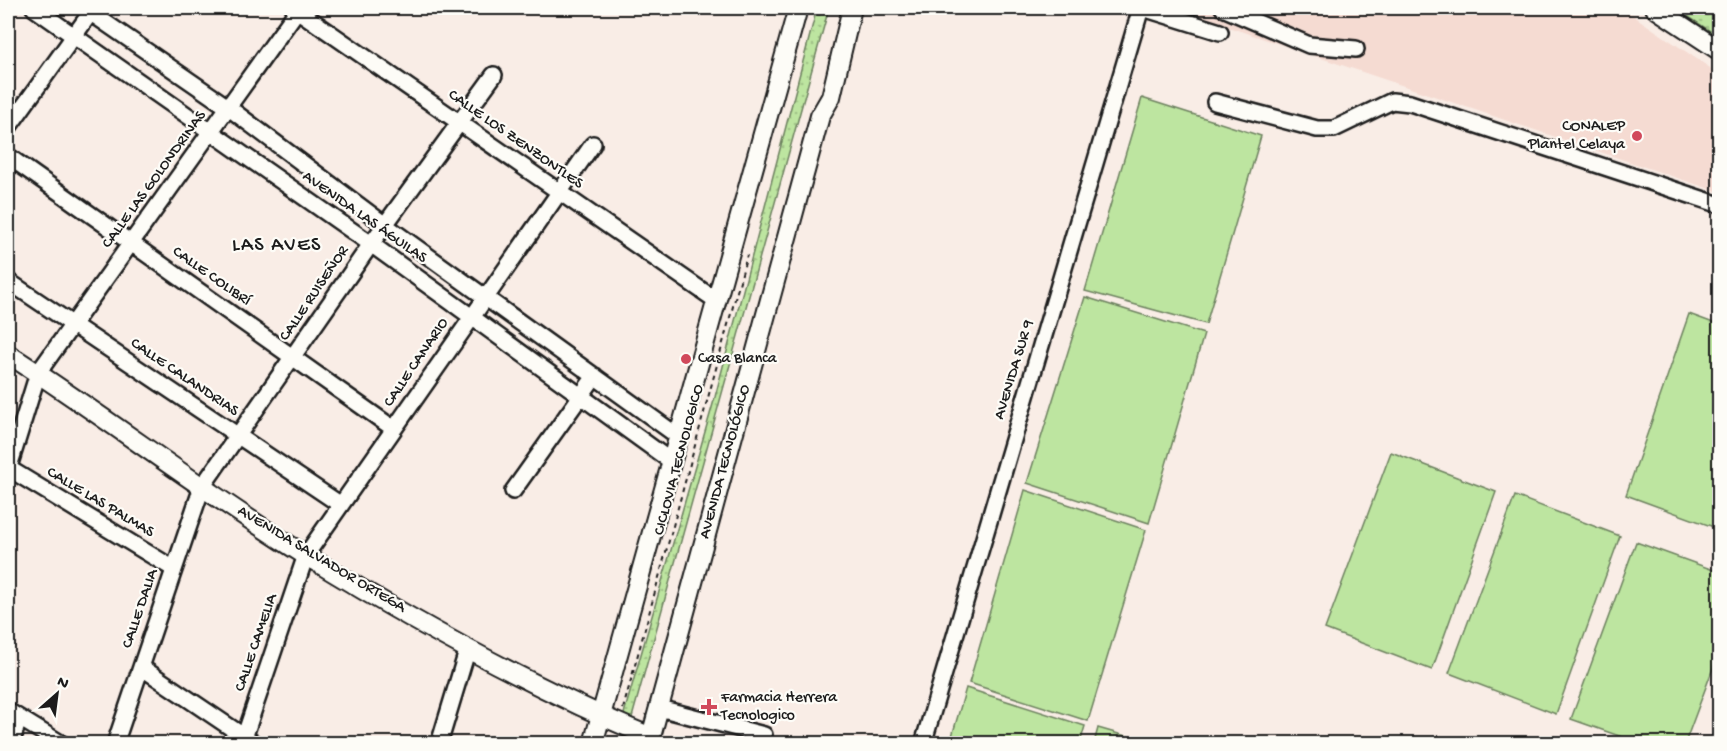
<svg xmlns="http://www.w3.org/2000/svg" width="1727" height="751" font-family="'Gochi Hand',sans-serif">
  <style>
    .built { fill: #f5dbd2 }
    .grass { fill: url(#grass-dots); stroke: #6c805e; stroke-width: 1.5 }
    .pitch { fill: #bde5a0; stroke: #6c805e; stroke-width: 1.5 }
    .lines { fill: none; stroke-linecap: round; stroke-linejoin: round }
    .minor-casing { stroke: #1c1c1c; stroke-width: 20 }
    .major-casing { stroke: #1c1c1c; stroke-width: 22 }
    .path { stroke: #1c1c1c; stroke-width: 2; stroke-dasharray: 4.5 4.5; stroke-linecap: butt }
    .minor { stroke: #fdfcf7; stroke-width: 15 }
    .major { stroke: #fdfcf7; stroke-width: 18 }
    .poi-dot { fill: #d1495b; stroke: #fdfcf7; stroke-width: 2 }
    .labels { text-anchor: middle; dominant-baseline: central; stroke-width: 4.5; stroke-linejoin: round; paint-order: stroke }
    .poi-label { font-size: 16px; fill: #1c1c1c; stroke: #fdfcf7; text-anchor: start }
    .street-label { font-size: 16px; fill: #1c1c1c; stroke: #fdfcf7 }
    .quarter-label { font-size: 20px; letter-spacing: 1.5px; fill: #1c1c1c; stroke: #fdfcf7 }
  </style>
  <defs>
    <pattern id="grass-dots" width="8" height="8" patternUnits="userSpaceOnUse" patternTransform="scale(1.5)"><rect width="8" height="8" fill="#bde5a0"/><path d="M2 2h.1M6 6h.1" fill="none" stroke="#a2c489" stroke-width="1.8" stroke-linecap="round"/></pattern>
  </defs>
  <rect width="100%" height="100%" fill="#f9ede6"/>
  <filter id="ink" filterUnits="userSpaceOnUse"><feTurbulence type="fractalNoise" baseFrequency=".0167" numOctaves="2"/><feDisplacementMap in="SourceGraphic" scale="12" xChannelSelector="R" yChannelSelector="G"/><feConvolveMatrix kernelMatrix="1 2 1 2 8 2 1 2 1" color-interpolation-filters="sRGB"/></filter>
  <g filter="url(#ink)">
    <path class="built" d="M1172 8H1622L1719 74V192Z"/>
    <path class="grass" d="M817 8H829L631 721 623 719 625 710 715 397Z
      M1675 8H1719V37Z"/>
    <path class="pitch" d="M1142 98 1261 136 1206 324 1085 291Z
      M1085 297 1204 334 1149 523 1027 483Z
      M1689 314 1719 325V529L1626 495Z
      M1391 452 1496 492 1432 670 1325 629Z
      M1025 490 1146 530 1088 721 969 683Z
      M1515 496 1620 536 1556 714 1449 673Z
      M1636 542 1719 572V652L1685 743H1639L1571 719Z
      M966 688 1085 726 1080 743H950Z
      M1098 728 1150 743H1094Z"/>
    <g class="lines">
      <defs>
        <path id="minor" d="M34 8 371 244 672 462
          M84 8 229 108 385 225 679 437
          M294 8 717 301
          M1143 8 1220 32
          M1223 8 1309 45 1356 49
          M1215 102 1317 129H1334L1392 101 1410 103 1720 205
          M8 128 94 8
          M8 156 394 429
          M8 281 341 505
          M8 468 174 569
          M8 470 38 373 299 8
          M513 491 595 376
          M141 667 255 744
          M659 708 764 735 762 744
          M8 711 62 744
          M11 744 19 718
          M115 744 202 487 371 244 494 75
          M242 744 306 555 593 144
          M439 744 468 648
          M923 744 1141 8"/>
        <path id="major" d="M1655 8 1720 51
          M8 354C108 418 203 492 305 555 414 622 533 688 651 737
          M593 744 798 8
          M649 744 820 116 831 97 852 8"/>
      </defs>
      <use href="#minor" class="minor-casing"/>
      <use href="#major" class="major-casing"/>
      <path class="path" d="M1708 8 1720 15
        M623 709 747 255"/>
      <use href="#minor" class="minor"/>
      <use href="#major" class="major"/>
    </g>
  </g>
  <g class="poi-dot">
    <circle cx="1637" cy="136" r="6"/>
    <circle cx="686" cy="359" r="6"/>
    <path d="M706 698h6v6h6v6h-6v6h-6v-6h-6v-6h6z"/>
  </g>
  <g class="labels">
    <g class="poi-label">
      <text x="1625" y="127" text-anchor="end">CONALEP<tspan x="1625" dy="18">Plantel Celaya</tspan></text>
      <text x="698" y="359">Casa Blanca</text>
      <text x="721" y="698">Farmacia Herrera<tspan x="721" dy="18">Tecnologico</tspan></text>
    </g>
    <g class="street-label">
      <text transform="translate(515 140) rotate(35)">CALLE LOS ZENZONTLES</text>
      <text transform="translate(155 180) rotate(-54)">CALLE LAS GOLONDRINAS</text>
      <text transform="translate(364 218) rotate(35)">AVENIDA LAS ÁGUILAS</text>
      <text transform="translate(211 277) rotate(35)">CALLE COLIBRÍ</text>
      <text transform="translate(315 294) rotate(-56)">CALLE RUISEÑOR</text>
      <text transform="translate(417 363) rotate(-56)">CALLE CANARIO</text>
      <text transform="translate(1015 370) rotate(-73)">AVENIDA SUR 9</text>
      <text transform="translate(184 378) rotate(34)">CALLE CALANDRIAS</text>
      <text transform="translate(680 460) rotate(-75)">CICLOVIA TECNOLOGICO</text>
      <text transform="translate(726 462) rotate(-75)">AVENIDA TECNOLÓGICO</text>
      <text transform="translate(100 503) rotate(31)">CALLE LAS PALMAS</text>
      <text transform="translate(321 560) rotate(31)">AVENIDA SALVADOR ORTEGA</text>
      <text transform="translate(141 609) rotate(-71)">CALLE DALIA</text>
      <text transform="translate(257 643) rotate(-71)">CALLE CAMELIA</text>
    </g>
    <g class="quarter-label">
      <text x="277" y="246">LAS AVES</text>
    </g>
  </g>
  <rect width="1727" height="751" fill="none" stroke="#fdfcf7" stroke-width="30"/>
  <rect x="15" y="15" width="1697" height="721" fill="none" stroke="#1c1c1c" stroke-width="2" filter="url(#ink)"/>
  <g transform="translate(57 694) rotate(28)" stroke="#fdfcf7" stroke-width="4.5" paint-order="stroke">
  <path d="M0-4.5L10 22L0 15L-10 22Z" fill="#1c1c1c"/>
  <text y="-9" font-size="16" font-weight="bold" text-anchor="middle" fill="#1c1c1c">N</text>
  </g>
</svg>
